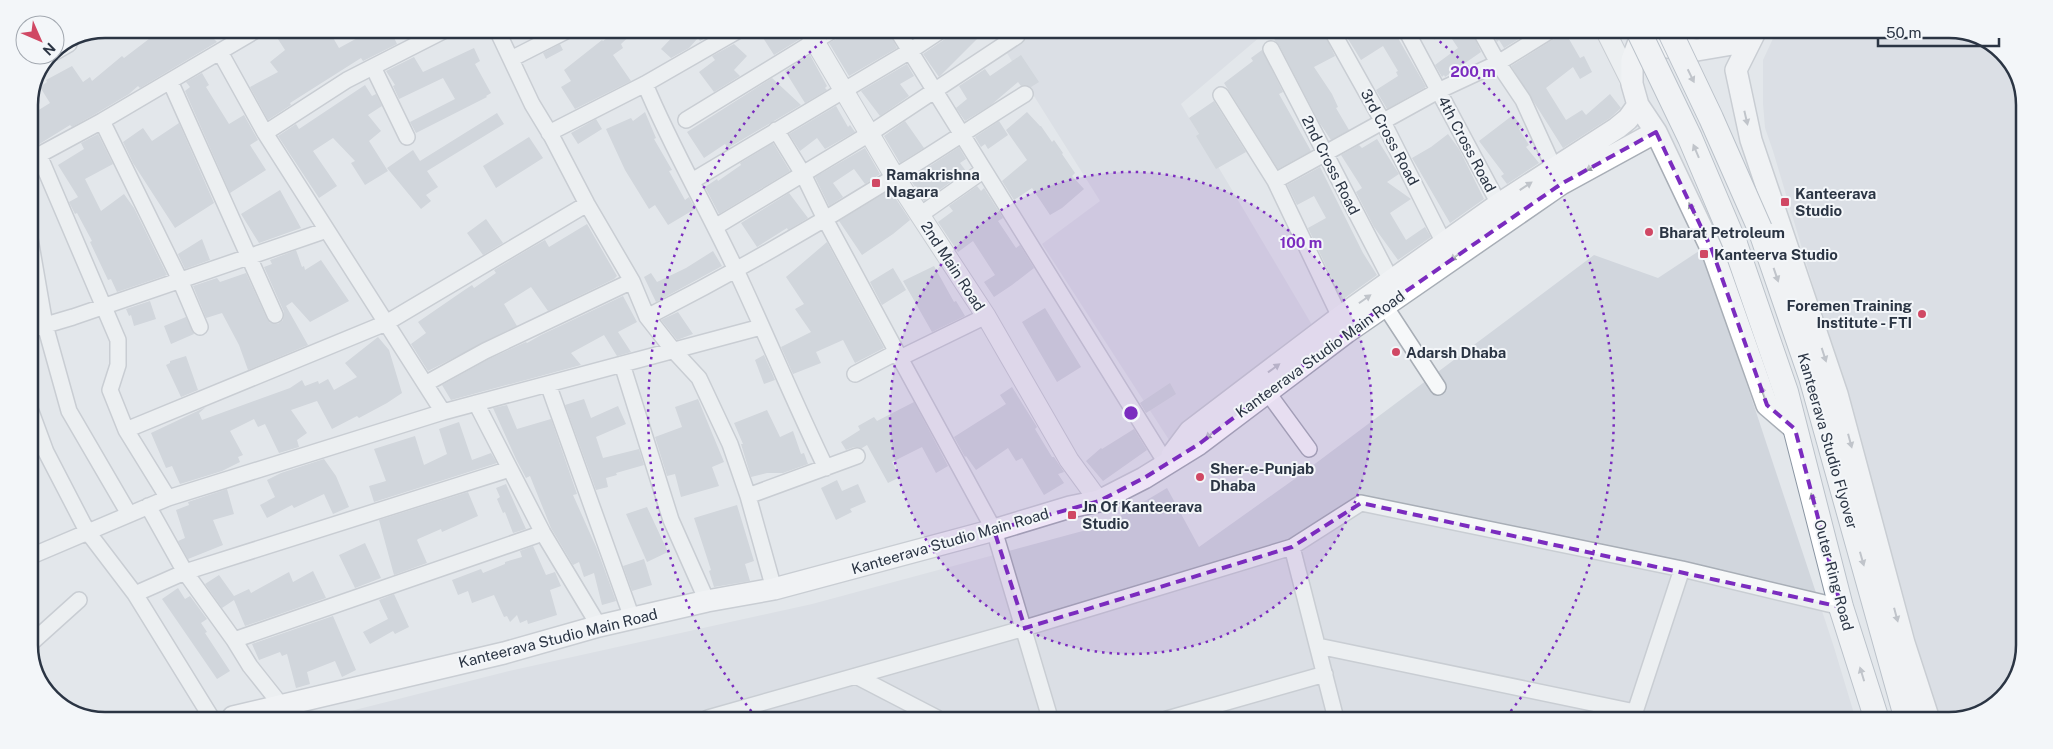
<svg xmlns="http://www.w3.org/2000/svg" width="2053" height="749" font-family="'Public Sans',sans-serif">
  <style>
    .built { fill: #d1d6dd }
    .building { fill: #bac0c9 }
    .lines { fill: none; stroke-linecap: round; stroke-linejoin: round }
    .minor-casing { stroke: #a8aeb6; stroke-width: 18 }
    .tertiary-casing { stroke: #a8aeb6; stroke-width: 21 }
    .secondary-casing { stroke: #a8aeb6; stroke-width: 24 }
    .trunk-casing { stroke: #8a95a2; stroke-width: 26 }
    .minor { stroke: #f6f8f9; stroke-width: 15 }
    .tertiary { stroke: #f6f8f9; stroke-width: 19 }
    .secondary { stroke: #fff; stroke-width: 21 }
    .trunk { stroke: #fff; stroke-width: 24 }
    .trunk-bridge-casing { stroke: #8a95a2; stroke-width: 26; stroke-linecap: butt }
    .trunk-bridge { stroke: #fff; stroke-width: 24 }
    .oneway { fill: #959aa2 }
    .marked { fill: none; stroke: #7b2cbf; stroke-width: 4; stroke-dasharray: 10 6; stroke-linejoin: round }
    .ring { fill: none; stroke: #7b2cbf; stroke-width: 2.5; stroke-dasharray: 2.5 5 }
    .poi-dot { fill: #d04864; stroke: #f3f6f9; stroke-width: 2 }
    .labels { text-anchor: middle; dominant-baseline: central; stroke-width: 4; stroke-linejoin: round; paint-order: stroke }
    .street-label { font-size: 15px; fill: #2b3544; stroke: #f3f6f9 }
    .poi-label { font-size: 15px; font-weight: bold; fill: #2b3544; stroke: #f3f6f9; text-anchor: start }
    .rim { fill: none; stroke: #2b3544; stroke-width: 2.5 }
    .centre { fill: #7b2cbf; stroke: #f3f6f9; stroke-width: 2.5 }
    .ring-label { font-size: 15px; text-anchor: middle; font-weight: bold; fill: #7b2cbf; stroke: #f3f6f9; stroke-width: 4; stroke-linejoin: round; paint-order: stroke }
  </style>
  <rect width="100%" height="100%" fill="#e3e7eb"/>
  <path class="built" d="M993 31H1267L1181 104 1318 335 1171 443 1042 244 1100 201Z
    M1776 32 1972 33 2008 58 2024 100 2020 668 1994 705 1948 720H1938L1870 477 1773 151 1765 128 1763 104V60Z
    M1702 249 1833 644 1856 720 327 717 509 671 812 604 1105 525 1167 488 1199 547 1296 478 1594 255 1658 278Z"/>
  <path class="building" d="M162 29H223L213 38 217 42 140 88 138 86 129 94 97 113 72 127 70 125 33 148 29 141V116L50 103 40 87 47 82 46 80 72 66 83 82 90 77 92 81 122 56 124 58Z
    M286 29H328L339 48 374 29H390L397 44 363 61 361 58 290 103 291 105 268 120 250 87 278 72 270 62 285 50 276 36Z
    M531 30H548L534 37Z
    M618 30H636L621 44 623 48 613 55 631 81 575 109 561 87 571 81 564 70 602 40 603 41Z
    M679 30H720L700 41 698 38 689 48 671 58 661 49Z
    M758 30H796L800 39 774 55Z
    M842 30H888L897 48 849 76 829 43 838 38Z
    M908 30H924L913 38Z
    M949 31H985L939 77 923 54 945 39Z
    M1284 31H1323L1335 56 1314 67 1332 94 1338 107 1336 108 1349 130 1331 140 1319 122 1279 45 1274 40Z
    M1343 31H1394L1426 87 1387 109 1376 90 1398 76 1396 72 1398 71 1383 46 1361 60Z
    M1458 32H1472L1481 52 1445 77 1444 75 1442 77 1435 65 1458 48 1450 36Z
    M1492 32H1519L1522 37 1504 48 1499 40 1497 42Z
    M1565 32 1580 58 1584 56 1592 72 1580 79 1573 67 1546 88 1566 120 1582 110 1586 115 1610 94 1621 108 1610 118 1563 148 1511 66Z
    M560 44 563 50 546 59 543 53Z
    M734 44 747 56 734 70 740 76 714 92 699 72 715 60 712 56Z
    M474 48 480 61 475 64 491 93 486 96 487 97 416 133 410 122 455 99 443 78 399 99 393 86 395 85 386 71 414 57 423 72Z
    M1262 50 1283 92 1279 94 1311 151 1278 169 1224 83 1253 61 1251 58Z
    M810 55 827 86 825 88 827 90 805 103 785 71Z
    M1021 55 1039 82 1031 87 1025 85 1021 86 1018 82 991 105 965 121 956 108 967 99 959 86 985 69 990 76Z
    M907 64 914 76 900 84 909 96 880 116 861 91Z
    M202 73 209 85 206 87 229 124 244 115 258 140 250 145 266 170 230 193 185 91 190 87 186 82Z
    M772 78 801 105 728 148 725 144 704 158 687 132Z
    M365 85 372 96 376 94 382 106 368 115 381 131 369 141 388 171 365 185 351 163 355 161 333 138 313 151 337 186 319 198 278 136 296 124 299 129Z
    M1214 101 1246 152 1216 169 1196 136 1199 134 1189 118Z
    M836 106 848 127 850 125 855 132 825 149 817 138 800 151 789 134Z
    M645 112 656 138 654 139 672 170 669 171 685 200 689 197 695 209 668 225 655 205 649 209 625 170 606 129 631 118 633 121Z
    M1027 112 1040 126H1041L1052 142 1054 140 1063 153 1062 154 1075 173 1072 176 1084 189 1062 208 1050 215 1032 188 1014 200 1002 181 1027 160 1006 130Z
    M497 113 504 124 427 171 438 187 426 195 431 201 421 209 387 168 413 150 420 161Z
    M1513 115 1522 127 1519 129 1529 145 1526 147 1539 163 1507 184 1501 176 1504 174 1479 141Z
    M596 119 602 129 578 144 571 133Z
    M905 121 924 148 900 163 884 136Z
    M999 121 1008 135 988 149 985 144 981 147 975 137Z
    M179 123 214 203 175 228 133 163 123 142 143 128 152 141Z
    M98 134 113 164 85 179 101 211 124 194 134 208 167 275 117 292 111 279 108 280 90 242 92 241 77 213 75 214 69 202 78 197 58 165 84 149 81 143Z
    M1448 134 1459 149 1484 199 1450 223 1412 158 1431 147Z
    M529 137 543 158 496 188 483 166Z
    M1377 139 1399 174 1387 182 1411 199 1390 213 1406 240 1425 227 1431 237 1398 260 1374 227 1356 192 1362 188 1341 155 1359 145 1362 148Z
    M773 143 790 171 719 214 705 187 717 179 718 181 741 165 740 163Z
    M959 147 966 159 960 163 966 171 924 201 910 179Z
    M865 148 880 174 865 184 854 169 833 183 843 197 829 206 815 177Z
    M1320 167 1363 253 1377 275 1342 300 1308 228 1326 218 1314 196 1297 205 1287 185Z
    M977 186 981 191 984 188 1003 218 998 221 1016 248 1020 245 1034 268 1012 285 994 297 984 282 995 275 973 241 958 252 938 222 953 211 949 206Z
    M280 190 301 228 259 243 241 214Z
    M890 190 910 220 893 234 862 255 839 221Z
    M789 193 808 218 788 230 787 228 757 247 741 223Z
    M486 219 503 243 483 255 467 233Z
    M587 224 617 276 614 279 548 311 531 287 504 304 517 326 428 371 411 344 426 333 418 322 463 291 472 285 474 288 496 273 494 270 529 249 545 240 549 247Z
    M202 239 210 260 185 269 178 254Z
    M827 242 884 348 855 363 843 340 816 352 821 363 793 374 781 347 811 332 795 309 804 304 786 277Z
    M296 250 302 267 304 266 305 270 321 260 349 301 310 322 292 302 286 306 308 345 248 370 239 345 222 313 206 318 193 286 217 278 220 282 246 273 267 319 270 323 278 324 283 320 284 312 264 267 272 264 270 260Z
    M713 251 722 266 656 302 644 277 651 273 657 282 686 268Z
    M934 266 954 302 956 301 965 316 932 332 903 281Z
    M893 268 906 290 882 305 870 282Z
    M623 296 637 322 618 332 631 352 617 356 604 335 571 353 581 365 451 400 442 385 489 359 526 342 527 343 541 335Z
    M150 301 156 319 134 326 131 315 129 316 126 309Z
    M1045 308 1081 367 1057 382 1022 322Z
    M678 312 693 334 677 340 661 320Z
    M186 317 194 334 171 344 164 326Z
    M378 337 389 350 402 393 387 403 359 418 357 416 332 429 317 401 291 410 307 433 297 440 299 447 279 453 265 424 258 427 254 419 230 431 243 455 238 457 240 462 222 471 180 484 172 466 166 468 151 433 206 407 199 413 202 420 290 388 302 380 305 386 318 381 319 384 328 379 334 390 357 377 345 363Z
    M764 355 775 380 764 384 755 360Z
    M186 356 198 390 181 397 166 365 170 363V361Z
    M1170 383 1176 394 1146 413 1140 403Z
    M1012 387 1037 427 1035 429 1052 457H1054L1064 472 1058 474 1064 483 1044 495 1022 458 1016 461 1008 448 976 470 966 456 965 457 954 437 1006 404 1000 395Z
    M584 399 591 418 618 406 626 424 596 437 603 458 639 449 644 465 616 473 617 475 606 478 608 487 596 490 565 405Z
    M698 399 724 462 712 467 719 486 681 497 675 474 667 476 655 437 682 427 675 407Z
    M914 402 948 466 936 473 922 447 892 462 900 477 888 483 867 445 862 448 854 447 846 450 841 442 860 430 858 426 874 417 877 421Z
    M507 405 517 429 551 419 577 494 573 495 597 549 616 601 602 605 594 573 584 577 579 562 573 565 551 528 530 476 526 478 516 459 493 408Z
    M767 410 780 437 793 431 801 454 804 453 808 464 783 473H767L751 477 741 444H743L734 423Z
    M459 422 472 460 491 453 497 463 374 502 369 486 386 481 374 449 415 436 424 465 447 454 439 429Z
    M1134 429 1147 450 1103 481 1086 461 1101 448 1102 449Z
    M324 459 336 476 349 507 333 514 324 494 294 508 292 505 267 518 260 505 275 497 267 480 281 473Z
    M837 480 842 491 858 484 866 502 850 509 852 512 836 520 821 488Z
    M506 484 526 529 513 533 505 512 503 513 497 499 500 497 496 488Z
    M227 489 234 514 213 520 223 545 188 559 178 541 185 538 176 510 189 505 188 502Z
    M468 492 478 516 442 532 441 529 418 539 417 540 427 563 394 575 379 520Z
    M737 505 754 561 745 564 750 581 714 587 709 571 711 570 694 518Z
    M647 507 668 552 647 562 626 514Z
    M365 543 381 578 355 588 339 555Z
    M533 546 546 575 555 572 561 586 550 590 557 615 528 624 527 620 520 623 517 615 510 622 507 616 504 617 494 595 472 603 468 591 458 595 452 580 481 569 483 573 505 564V562L522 557 520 551Z
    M644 559 652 585 632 591 623 566Z
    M313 571 326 598 245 626 234 600 222 608 205 584 219 575 234 596 249 589 251 593 289 572 293 582Z
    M178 588 185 599 190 596 207 619 201 623 207 632 205 633 230 671 217 679 162 599Z
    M394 594 409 627 395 634 393 631 370 644 363 632 388 619 379 600Z
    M333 616 356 670 342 677 335 661 307 672 310 684 296 688 287 654 282 656 280 652 259 660 252 644Z"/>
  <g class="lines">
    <defs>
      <path id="minor" d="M497 30 532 104 552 137 587 204 632 281 647 317 673 350 699 378 730 444 748 496 774 589
        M897 30 1166 463
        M1332 31 1383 122 1444 243
        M1407 32 1499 204
        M1481 32 1498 63 1523 100 1554 168
        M1271 49 1391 280
        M55 52 69 44
        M220 52 265 133 443 412
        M511 59 568 30
        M373 67 407 137
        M170 81 275 315
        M645 84C671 147 706 206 735 268 766 334 794 402 826 468
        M1221 95 1275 181 1438 91 1498 63 1548 32
        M686 120 833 30
        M102 121 180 280 200 327
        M776 130 803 174 825 219 900 358
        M265 133 347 80 447 29
        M549 133 645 84 739 30
        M692 181 910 51 940 31
        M1275 181 1340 317
        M920 215 984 170
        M715 227 869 134 1017 36
        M29 233 45 325 69 411 129 514
        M1385 306 1438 387
        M986 316 900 358 994 530 1050 718
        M647 317C731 274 814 227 894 177 938 151 981 121 1025 94
        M29 330 73 317 327 230
        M622 364 671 520 707 601
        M855 374 897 352
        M425 384 485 351 632 281
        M548 384 632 618
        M1268 393 1309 449
        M476 403 543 533 599 626
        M29 406 46 452 87 531 135 594 211 717
        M126 430 386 323 587 204
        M748 496 857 456
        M168 498 126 430 110 390 118 365V340L39 155 102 121 258 29
        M148 506 185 572 234 640 250 666 281 705
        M1292 547 1336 719
        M29 557 168 498 443 412 761 327
        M135 594 185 572 510 469
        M234 640 543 533
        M29 645 79 600
        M1318 646 1635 712 1682 569
        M856 676 937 718
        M708 718 1025 628 1292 547 1361 503 1682 569 1841 607
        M1167 719 1325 674"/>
      <path id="tertiary" d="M808 30 895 177 986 316 1069 460 1099 501
        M1606 32 1632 84"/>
      <path id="secondary" d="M1649 32 1640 39 1632 60V84L1638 105 1656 132 1712 250 1767 405 1795 429
        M1755 32 1736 70 1751 140 1837 394 1904 643 1929 720
        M1638 44 1697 50 1750 41
        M1172 455 1190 431 1340 317 1499 204 1617 128 1628 119 1638 105
        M233 717 504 653 599 626 707 601 774 589 994 530 1070 507 1099 501 1144 478 1199 444 1347 332 1561 184 1656 132"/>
      <path id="trunk" d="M1760 229 1811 377 1907 720
        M1735 244 1786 392 1841 607 1877 720"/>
    </defs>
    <use href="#minor" class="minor-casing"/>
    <use href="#tertiary" class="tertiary-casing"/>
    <use href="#secondary" class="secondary-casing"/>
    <use href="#trunk" class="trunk-casing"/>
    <use href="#minor" class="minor"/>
    <use href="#tertiary" class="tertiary"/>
    <use href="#secondary" class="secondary"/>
    <use href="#trunk" class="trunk"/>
    <defs>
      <path id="trunk-bridge" d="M1639 32 1690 138 1735 244
        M1670 32 1711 118 1760 229"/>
    </defs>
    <use href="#trunk-bridge" class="trunk-bridge-casing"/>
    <use href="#trunk-bridge" class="trunk-bridge"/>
  </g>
  <defs><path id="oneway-solid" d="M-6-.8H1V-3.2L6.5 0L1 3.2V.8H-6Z" transform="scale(1.25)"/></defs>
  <g class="oneway">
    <use href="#oneway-solid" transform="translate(1691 76) rotate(64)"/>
    <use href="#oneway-solid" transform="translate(1746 118) rotate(77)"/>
    <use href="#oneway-solid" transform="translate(1696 151) rotate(-113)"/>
    <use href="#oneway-solid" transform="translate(1592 167) rotate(150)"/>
    <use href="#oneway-solid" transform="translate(1526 186) rotate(-33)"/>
    <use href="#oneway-solid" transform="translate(1692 209) rotate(-115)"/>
    <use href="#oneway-solid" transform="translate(1456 256) rotate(145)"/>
    <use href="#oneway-solid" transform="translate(1776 275) rotate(71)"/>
    <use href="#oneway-solid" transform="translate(1365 299) rotate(-35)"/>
    <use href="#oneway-solid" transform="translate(1824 355) rotate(72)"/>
    <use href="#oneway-solid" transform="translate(1274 368) rotate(-36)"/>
    <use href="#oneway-solid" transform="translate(1763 393) rotate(-110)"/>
    <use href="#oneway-solid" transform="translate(1211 434) rotate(143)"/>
    <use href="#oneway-solid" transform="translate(1850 441) rotate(75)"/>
    <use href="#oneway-solid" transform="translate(1813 500) rotate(-105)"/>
    <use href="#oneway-solid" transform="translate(1862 559) rotate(74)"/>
    <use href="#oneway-solid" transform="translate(1896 615) rotate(75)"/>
    <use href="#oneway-solid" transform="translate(1862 674) rotate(-107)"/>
  </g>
  <path d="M0 0H2053V749H0ZM1656 132 1712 250 1767 405 1795 429 1841 607 1361 503 1292 547 1025 628 994 530 1099 501 1144 478 1199 444 1347 332 1561 184Z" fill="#e3e7eb" fill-opacity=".55" fill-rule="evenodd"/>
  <path class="marked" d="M1656 132 1712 250 1767 405 1795 429 1841 607 1361 503 1292 547 1025 628 994 530 1099 501 1144 478 1199 444 1347 332 1561 184Z"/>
  <circle cx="1131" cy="413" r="241" fill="#7b2cbf" fill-opacity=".12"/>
  <g class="ring">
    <circle cx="1131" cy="413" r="241"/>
    <path d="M756 717A483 483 0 0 1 834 32M1428 32A483 483 0 0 1 1506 717"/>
  </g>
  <g class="poi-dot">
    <rect x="871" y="178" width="10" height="10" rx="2.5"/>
    <rect x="1780" y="197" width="10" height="10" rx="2.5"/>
    <circle cx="1649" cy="232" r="5"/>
    <rect x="1699" y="249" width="10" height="10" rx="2.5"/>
    <circle cx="1922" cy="314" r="5"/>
    <circle cx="1396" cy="352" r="5"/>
    <circle cx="1200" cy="477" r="5"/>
    <rect x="1067" y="510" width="10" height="10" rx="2.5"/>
  </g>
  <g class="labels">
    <g class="street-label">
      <text transform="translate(1390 137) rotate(62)">3rd Cross Road</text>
      <text transform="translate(1467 144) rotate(62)">4th Cross Road</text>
      <text transform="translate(1331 165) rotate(63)">2nd Cross Road</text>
      <text transform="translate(953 266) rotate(57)">2nd Main Road</text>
      <text transform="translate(1320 354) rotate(-36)">Kanteerava Studio Main Road</text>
      <text transform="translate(1828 441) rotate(74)">Kanteerava Studio Flyover</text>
      <text transform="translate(950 541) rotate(-16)">Kanteerava Studio Main Road</text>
      <text transform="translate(1834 575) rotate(75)">Outer Ring Road</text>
      <text transform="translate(558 638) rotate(-14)">Kanteerava Studio Main Road</text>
    </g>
    <g class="poi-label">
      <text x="886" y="174">Ramakrishna<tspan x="886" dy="17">Nagara</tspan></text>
      <text x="1795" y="193">Kanteerava<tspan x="1795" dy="17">Studio</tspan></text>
      <text x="1659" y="232">Bharat Petroleum</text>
      <text x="1714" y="254">Kanteerva Studio</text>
      <text x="1912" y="305" text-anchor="end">Foremen Training<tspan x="1912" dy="17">Institute - FTI</tspan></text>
      <text x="1406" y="352">Adarsh Dhaba</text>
      <text x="1210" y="468">Sher-e-Punjab<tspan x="1210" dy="17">Dhaba</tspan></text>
      <text x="1082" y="506">Jn Of Kanteerava<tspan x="1082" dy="17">Studio</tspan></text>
    </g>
  </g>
  <path d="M0 0H2053V749H0ZM105 38H1949A67 67 0 0 1 2016 105V645A67 67 0 0 1 1949 712H105A67 67 0 0 1 38 645V105A67 67 0 0 1 105 38Z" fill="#f3f6f9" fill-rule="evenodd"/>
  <path class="rim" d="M105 38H1949A67 67 0 0 1 2016 105V645A67 67 0 0 1 1949 712H105A67 67 0 0 1 38 645V105A67 67 0 0 1 105 38Z"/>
  <circle cx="1131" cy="413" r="8" class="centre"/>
  <g class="ring-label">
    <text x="1473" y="77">200 m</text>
    <text x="1301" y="248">100 m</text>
  </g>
  <g transform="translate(40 40) rotate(135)"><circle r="24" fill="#f3f6f9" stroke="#a3a9b1"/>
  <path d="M0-4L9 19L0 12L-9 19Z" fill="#d04864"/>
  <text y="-8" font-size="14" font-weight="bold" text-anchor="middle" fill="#2b3544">N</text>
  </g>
  <path d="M1878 38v8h121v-8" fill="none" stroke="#2b3544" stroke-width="2.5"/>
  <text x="1886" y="38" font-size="15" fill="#2b3544" stroke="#f3f6f9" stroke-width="4" paint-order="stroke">50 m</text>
</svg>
